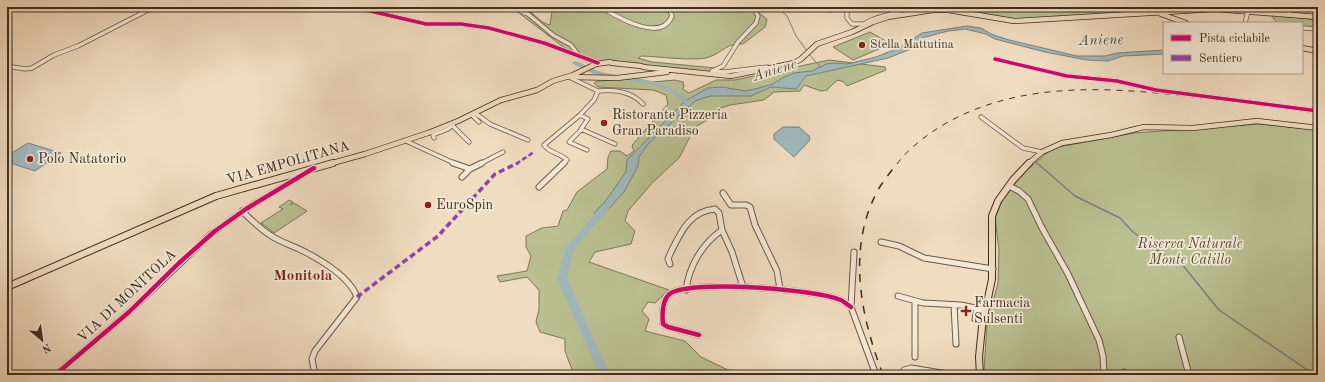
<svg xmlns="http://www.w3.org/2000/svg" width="1325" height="382" font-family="'Old Standard TT',serif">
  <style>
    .green { fill: #bac092; stroke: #7c7759 }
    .water { fill: #a0b9bd; stroke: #78817e }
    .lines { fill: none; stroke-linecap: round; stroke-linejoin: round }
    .stream-far1 { stroke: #78817e; stroke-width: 1 }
    .stream { stroke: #78817e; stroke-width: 1.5 }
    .river { fill: #a0b9bd; fill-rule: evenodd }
    .minor-far1-casing { stroke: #6a5a48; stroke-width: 5 }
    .minor-casing { stroke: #6a5a48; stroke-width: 7 }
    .major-far1-casing { stroke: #3d2e20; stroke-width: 6 }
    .major-casing { stroke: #3d2e20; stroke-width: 8 }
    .minor-far1 { stroke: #f5e8d6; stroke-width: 3.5 }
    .minor { stroke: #f5e8d6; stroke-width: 5 }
    .major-far1 { stroke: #f0dcc0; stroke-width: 4.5 }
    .major { stroke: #f0dcc0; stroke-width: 6 }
    .rail-far1 { stroke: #3d2e20; stroke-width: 1; stroke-dasharray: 6 6; stroke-linecap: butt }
    .rail { stroke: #3d2e20; stroke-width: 1.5; stroke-dasharray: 8 8; stroke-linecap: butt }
    .quiet-far1 { stroke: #8e44ad; stroke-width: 2.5; stroke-dasharray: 5 2.5; stroke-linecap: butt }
    .quiet { stroke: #8e44ad; stroke-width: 3.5; stroke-dasharray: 6 3.5; stroke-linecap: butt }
    .cycleway-far1-casing { stroke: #f5e8d6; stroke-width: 5.5 }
    .cycleway-casing { stroke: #f5e8d6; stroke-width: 7 }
    .cycleway-far1 { stroke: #d6006c; stroke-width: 3.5 }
    .cycleway { stroke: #d6006c; stroke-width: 4.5 }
    .poi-dot { fill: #8f2418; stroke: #f5e8d6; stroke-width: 1.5 }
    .labels { text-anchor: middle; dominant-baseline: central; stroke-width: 3.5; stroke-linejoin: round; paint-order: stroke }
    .far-poi-label { font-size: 12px; fill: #3d2e20; stroke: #f5e8d6; text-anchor: start }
    .poi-label { font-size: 14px; fill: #3d2e20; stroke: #f5e8d6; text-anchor: start }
    .street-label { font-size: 14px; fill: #3d2e20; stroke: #f5e8d6 }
    .park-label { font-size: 14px; font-style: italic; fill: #564b37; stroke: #f5e8d6 }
    .water-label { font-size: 15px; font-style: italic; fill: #565147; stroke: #f5e8d6 }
    .neighbourhood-label { font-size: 15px; font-weight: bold; fill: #7a1f14; stroke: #f5e8d6 }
  </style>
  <rect width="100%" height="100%" fill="#f0dcc0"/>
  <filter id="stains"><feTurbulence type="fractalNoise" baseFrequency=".005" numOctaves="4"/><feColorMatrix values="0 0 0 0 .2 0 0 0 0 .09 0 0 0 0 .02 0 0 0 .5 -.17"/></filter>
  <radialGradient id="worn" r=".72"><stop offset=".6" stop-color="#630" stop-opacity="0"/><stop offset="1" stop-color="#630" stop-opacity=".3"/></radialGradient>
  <path class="green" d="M545 7H756L759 13 767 19 765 27 743 44C725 43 724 52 709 57 698 62 655 56 641 56L638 58 652 62 715 68 707 73 597 61 570 52 519 13 522 8C533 10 539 23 550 25L552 12Z
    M933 7H1143L1149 12 1020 20Z
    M1271 15 1312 19 1318 26V28L1302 27V23H1277Z
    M870 32 891 44 853 60 833 47Z
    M829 60 885 67 886 70 847 86 844 82 838 80 834 83 827 90 821 91 804 85 800 91 774 92 764 100 730 105 716 110 711 118 695 127 679 158 653 182 628 211 625 221 635 231 631 244 595 252 589 262 669 290 655 303 648 302 642 311 649 319 645 331 685 341 701 357 728 370 751 371 757 375H574L565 351V339L540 332 536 322 539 309V290L527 277 500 282 497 276 527 271 531 256 526 247V236L542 228 558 226 563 211 567 210 577 192 607 169 608 157 611 151H620L627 156 634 151 632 147 633 144 668 104 666 95 653 90 598 87 594 83 598 81 630 79 653 82 675 80 683 82 684 85 683 89 689 93 716 80H735Z
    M1259 124 1318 130V375H985L984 371 987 324 998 283 999 251 995 217 1003 199 1021 175 1053 148 1134 133Z
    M289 200 293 202 290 205 294 203 307 211 274 233 261 223 283 209 279 207Z"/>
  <path class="water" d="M967 26 981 28 991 34 1009 40 1077 56H1105L1117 53 1164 50V54L1123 56 1108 61 1087 60 1045 52 995 39 986 34 965 29 948 31 922 38 911 49 888 58 806 76 796 89 771 87 751 96H710L695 101 648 144 639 157 638 166 624 192 602 216 594 213 604 203 626 172 627 160 685 101 708 88 722 87 745 91 755 89 773 84 782 78 794 73 812 71 826 64 835 63 847 64 876 57 899 48 922 33Z
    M783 127H799L809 136 810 140 794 157 774 139V134Z
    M28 143 61 153 35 171 7 162V156Z"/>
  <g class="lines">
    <path class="stream-far1" d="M777 7 787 16 796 36 807 51
      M809 54 821 68
      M1035 161 1038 164"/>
    <path class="stream" d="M1037 163 1075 196 1120 218 1132 231 1147 243 1172 260 1181 263 1219 310 1315 375"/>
    <path class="river" d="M575 61C584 64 592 69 601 72 632 79 668 77 690 103L689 104H685L670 92 654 85 594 74 573 64 572 63Z
      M605 205 608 206 609 208 608 210 573 250 567 279 610 375H600L557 279 566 247 602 206Z"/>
    <defs>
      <path id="minor-far1" d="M130 7 144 12
        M353 7 426 24H461L489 28 544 43 598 63
        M510 7 528 14 553 35 571 45 579 56
        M600 7C616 16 661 44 672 16L669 7
        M753 7 758 16 756 23 738 42 723 66 712 71 724 72 767 67
        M822 7 830 10 844 7
        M847 7V18L852 24H865
        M1270 7 1274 13
        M1286 7 1291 15
        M1245 23 1248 11
        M864 24C878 14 895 16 909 7
        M1302 28 1318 29
        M1315 29 1318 42
        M995 59 1067 76 1117 81 1156 90 1318 111
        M7 66 25 69 32 68 54 55 78 46 154 7
        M569 77 598 91 594 100 580 115 588 119 581 129 615 144
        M598 91C615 89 631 91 643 104
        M475 113 490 124 528 140
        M472 115 479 122
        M981 117 1023 148 1042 152
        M451 124 469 142
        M581 130 569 142 587 150
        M434 138 433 135 448 129 453 125
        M406 141 456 164
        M480 164 503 152
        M563 164 567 160C560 153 549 153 544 145L580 115"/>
      <path id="minor" d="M453 163 470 169
        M462 177 470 169 482 163
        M1009 186 1019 191 1028 199 1042 228 1068 274 1099 340 1103 356 1104 375
        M539 187 564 163
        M723 193 731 205H746L750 207 755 225 777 271 780 289
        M242 211C252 221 261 230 273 237 283 243 296 247 307 253 324 262 350 278 357 297L315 351 312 359 315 375
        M881 242 899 246 924 258 993 269
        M854 252 851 307 876 375
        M670 264 668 259 670 254C680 234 689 211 715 209L719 213 722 230 732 252 743 287
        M686 290C689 266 702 244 722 230
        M898 296 923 303 961 305 985 310
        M915 301V357
        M954 305 956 344
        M975 319 977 308
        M699 335 668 327 663 324C662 315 662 298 671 293 695 280 815 289 841 300 844 302 848 305 851 307
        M1179 337 1189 375
        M1124 372V375
        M55 375 129 312 211 234 246 209 307 172
        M903 375 904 370 911 368 954 375"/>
      <path id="major-far1" d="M1161 14 1186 23
        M1302 48 1318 51
        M612 63 641 66
        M643 67 731 76 794 63 801 59 817 44 852 32 873 22 888 17 933 10H948L1014 21 1215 9 1318 17
        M572 77 617 78 667 72
        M329 164 365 154 428 133 458 121 501 100 537 90 553 81 573 75 596 64 610 62
        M1028 164 1042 152 1062 143 1111 135 1144 127 1193 128 1257 121 1318 128"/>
      <path id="major" d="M7 287 216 196 333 163
        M980 375 979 357 982 327 992 279V216L998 201 1013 180 1029 163"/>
    </defs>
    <use href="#minor-far1" class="minor-far1-casing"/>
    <use href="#minor" class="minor-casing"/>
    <use href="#major-far1" class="major-far1-casing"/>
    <use href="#major" class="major-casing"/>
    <use href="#minor-far1" class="minor-far1"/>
    <use href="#minor" class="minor"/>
    <use href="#major-far1" class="major-far1"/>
    <use href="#major" class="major"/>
    <path class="rail-far1" d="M897 164C907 150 923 138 938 128 1017 79 1113 87 1201 98 1240 102 1279 108 1318 113"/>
    <path class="rail" d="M883 375C861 317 846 249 878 190 883 181 891 172 897 163"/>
    <path class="quiet-far1" d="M516 164 534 152"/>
    <path class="quiet" d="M357 297 438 236 495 174 518 163"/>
    <defs>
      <path id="cycleway-far1" d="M353 7 426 24H461L489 28 544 43 598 63
        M995 59 1067 76 1117 81 1156 90 1318 111"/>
      <path id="cycleway" d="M699 335 668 327 663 324C662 315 662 298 671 293 695 280 815 289 841 300 844 302 848 305 851 307
        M55 375 129 312 179 263 215 231 246 209 314 168"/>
    </defs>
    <use href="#cycleway-far1" class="cycleway-far1-casing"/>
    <use href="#cycleway" class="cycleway-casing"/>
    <use href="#cycleway-far1" class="cycleway-far1"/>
    <use href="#cycleway" class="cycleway"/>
  </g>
  <g class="poi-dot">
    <circle cx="862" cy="45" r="4"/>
    <circle cx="604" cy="123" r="4"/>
    <circle cx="30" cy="159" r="4"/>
    <circle cx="428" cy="205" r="4"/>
    <path d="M964 305h4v4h4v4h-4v4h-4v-4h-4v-4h4z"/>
  </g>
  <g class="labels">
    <g class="far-poi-label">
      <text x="870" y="45">Stella Mattutina</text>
    </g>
    <g class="poi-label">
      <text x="612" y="115">Ristorante Pizzeria<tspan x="612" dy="16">Gran Paradiso</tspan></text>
      <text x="38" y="159">Polo Natatorio</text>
      <text x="436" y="205">EuroSpin</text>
      <text x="974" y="303">Farmacia<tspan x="974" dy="16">Sulsenti</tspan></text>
    </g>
    <g class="street-label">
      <text transform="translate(288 163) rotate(-16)">VIA EMPOLITANA</text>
      <text transform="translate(127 296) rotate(-43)">VIA DI MONITOLA</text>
    </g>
    <g class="park-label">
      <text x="1190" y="244">Riserva Naturale<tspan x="1190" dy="16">Monte Catillo</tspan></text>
    </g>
    <g class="water-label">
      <text transform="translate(1101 41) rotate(-1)">Aniene</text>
      <text transform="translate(775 71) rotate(-17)">Aniene</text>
    </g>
    <g class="neighbourhood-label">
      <text x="303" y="276">Monitola</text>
    </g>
  </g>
  <rect width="1325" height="382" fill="none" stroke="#f0dcc0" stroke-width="24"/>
  <rect x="8" y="8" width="1309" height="366" fill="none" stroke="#3d2e20" stroke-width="2"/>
  <rect x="12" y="12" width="1301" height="358" fill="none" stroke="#3d2e20"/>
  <rect x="1163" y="22" width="140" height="52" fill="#f5e8d6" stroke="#ab9e8d"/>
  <rect x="1171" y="35" width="20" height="6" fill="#d6006c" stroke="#ab9e8d"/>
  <text x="1199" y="42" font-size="12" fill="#3d2e20">Pista ciclabile</text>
  <rect x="1171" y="55" width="20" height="6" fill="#8e44ad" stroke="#ab9e8d"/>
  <text x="1199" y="62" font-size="12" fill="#3d2e20">Sentiero</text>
  <g transform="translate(42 340) rotate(151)" stroke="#f5e8d6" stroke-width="3" paint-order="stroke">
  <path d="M0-3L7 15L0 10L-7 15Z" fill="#3d2e20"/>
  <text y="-6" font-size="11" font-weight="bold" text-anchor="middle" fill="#3d2e20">N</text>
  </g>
  <rect width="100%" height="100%" filter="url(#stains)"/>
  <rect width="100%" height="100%" fill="url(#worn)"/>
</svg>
